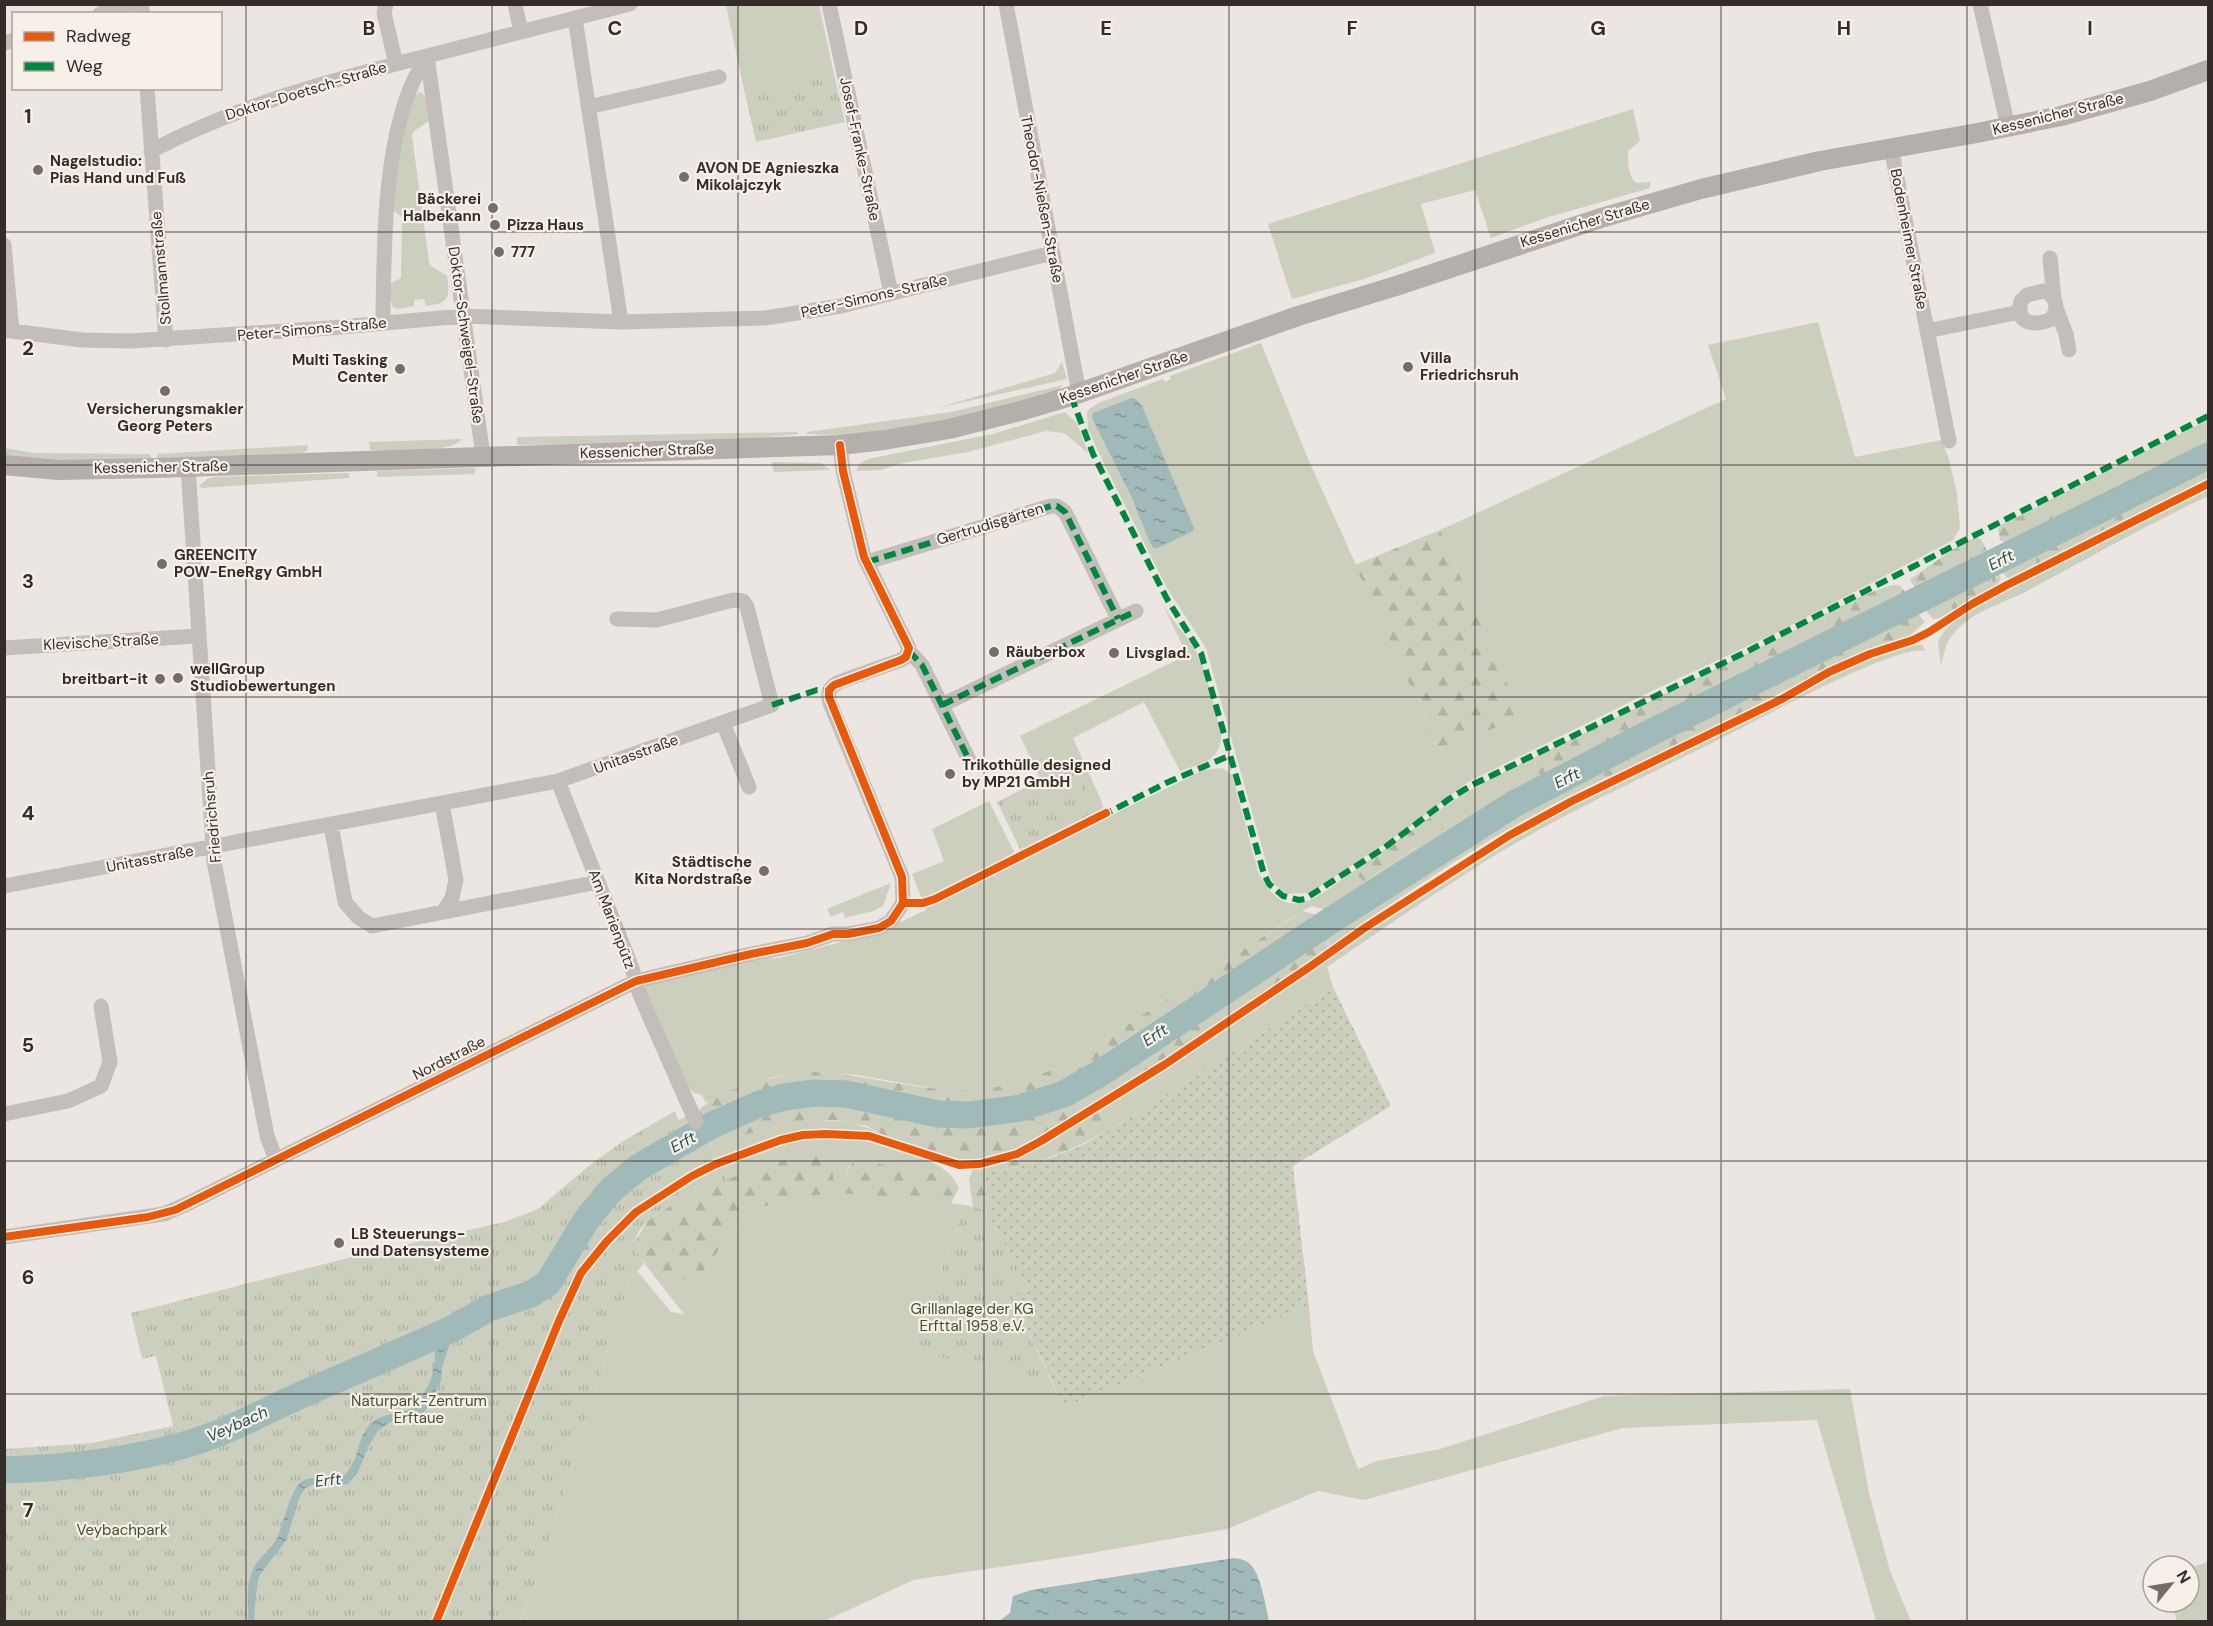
<svg xmlns="http://www.w3.org/2000/svg" width="2213" height="1626" font-family="'DM Sans',sans-serif">
  <style>
    .grass { fill: #cccfbd }
    .forest { fill: url(#forest-firs) }
    .park { fill: url(#park-tufts) }
    .garden { fill: url(#garden-dots) }
    .water { fill: url(#water-ripples) }
    .lines { fill: none; stroke-linecap: round; stroke-linejoin: round }
    .stream { stroke: #a0bab9; stroke-width: 4.5 }
    .river { stroke: #a0bab9; stroke-width: 27 }
    .street { stroke: #c3beba; stroke-width: 15 }
    .secondary { stroke: #b4afab; stroke-width: 20 }
    .quiet { stroke: #00873e; stroke-width: 6; stroke-dasharray: 12 6; stroke-linecap: butt }
    .cycleway-casing { stroke: #f7f0e9; stroke-width: 11 }
    .cycleway { stroke: #e8590c; stroke-width: 8 }
    .grid { fill: none; stroke: #342c29; stroke-width: 1.5; stroke-opacity: 0.55 }
    .poi-dot { fill: #746d69; stroke: #f7f0e9; stroke-width: 2 }
    .labels { text-anchor: middle; dominant-baseline: central; stroke-width: 4.5; stroke-linejoin: round; paint-order: stroke }
    .street-label { font-size: 15px; fill: #342c29; stroke: #f7f0e9 }
    .poi-label { font-size: 15px; font-weight: bold; fill: #342c29; stroke: #f7f0e9; text-anchor: start }
    .park-label { font-size: 15px; fill: #444f30; stroke: #f7f0e9 }
    .water-label { font-size: 16px; font-style: italic; fill: #244e50; stroke: #f7f0e9 }
    .grid-label { font-size: 20px; text-anchor: middle; font-weight: bold; fill: #342c29; stroke: #f7f0e9; stroke-width: 4.5; stroke-linejoin: round; paint-order: stroke }
  </style>
  <defs>
    <pattern id="forest-firs" width="22" height="20" patternUnits="userSpaceOnUse" patternTransform="scale(1.5)"><rect width="22" height="20" fill="#cccfbd"/><path d="M5 1l3.5 6h-7zM16 11l3.5 6h-7z" fill="#b0b2a2"/></pattern>
    <pattern id="park-tufts" width="24" height="20" patternUnits="userSpaceOnUse" patternTransform="scale(1.5)"><rect width="24" height="20" fill="#cccfbd"/><path d="M3 7l-1-3M5 7V3M7 7l1-3M15 17l-1-3M17 17v-4M19 17l1-3" fill="none" stroke="#b0b2a2"/></pattern>
    <pattern id="garden-dots" width="8" height="8" patternUnits="userSpaceOnUse" patternTransform="scale(1.5)"><rect width="8" height="8" fill="#cccfbd"/><path d="M2 2h.1M6 6h.1" fill="none" stroke="#b0b2a2" stroke-width="1.8" stroke-linecap="round"/></pattern>
    <pattern id="water-ripples" width="26" height="14" patternUnits="userSpaceOnUse" patternTransform="scale(1.5)"><rect width="26" height="14" fill="#a0bab9"/><path d="M2 4q2-2 4 0t4 0M15 11q2-2 4 0t4 0" fill="none" stroke="#839796"/></pattern>
  </defs>
  <rect width="100%" height="100%" fill="#ebe6e1"/>
  <path class="grass" d="M726 5H819L834 74 745 94Z
    M420 92 426 97 429 121 414 131 412 136 429 262 431 266 447 276C450 298 450 303 426 306L424 299 414 300V306L397 309 393 307 391 301V283L401 278 402 217 391 209 403 134 415 96Z
    M1633 109 1640 141 1628 151C1628 162 1628 176 1636 183L1650 182V188L1545 218 1491 238 1475 190 1421 204 1435 253 1367 278 1292 299 1268 224Z
    M1818 322 1855 457 1941 440 1948 456 1957 493 1960 528 1953 540 1778 632 1654 690 1468 782 1408 828 1310 893 1287 894 1275 885 1270 876 1206 648 1167 588 1106 468 1088 429 1087 411 1098 403 1163 379 1165 382 1171 379 1170 376 1261 343 1309 461 1439 748 1521 718 1440 530 1726 399 1708 345Z
    M1062 362 1067 379 937 408 1055 373Z
    M1063 385 1057 392 940 423 846 435 807 434V432L951 412Z
    M1065 412 1077 423 1088 453 1064 433 1046 431 968 452 903 463 880 470 856 471 859 464 868 459 993 434Z
    M2208 420V450L2047 530C2053 521 2052 511 2042 505L2036 507Z
    M798 432V434C705 444 611 444 517 445V437Z
    M462 439C451 454 389 450 370 450L369 442Z
    M308 445 307 451 303 453 157 458V454Z
    M5 448 35 453 150 454 151 458 58 462 5 458Z
    M771 462 821 463 830 470 774 472Z
    M2208 462V481L2075 546 2087 537 2126 518 2129 513 2078 533 2062 535Z
    M475 468V474L377 477V471Z
    M349 473V478L202 488 199 486 207 479 214 477Z
    M2208 487V496C2147 525 2088 558 2029 590 2009 601 1985 607 1967 621 1948 635 1945 646 1941 667L1938 641C1951 617 1979 604 2002 591Z
    M2034 550 2037 565 2011 579 2006 577 2000 567Z
    M1944 595 1949 605 1954 610 1939 618 1933 619 1926 611 1925 606Z
    M1163 605C1171 619 1182 630 1191 643 1208 669 1213 704 1221 733 1222 761 1202 763 1180 771L1144 702 1073 738 1102 802 1104 811 1092 802 1077 768 1041 780 1020 736 1187 655Z
    M1825 614 1824 621 1828 635 1831 637 1774 663 1779 659 1778 643 1775 640Z
    M1916 645H1922L1925 651C1896 643 1741 729 1706 746 1629 784 1550 820 1478 866 1427 898 1377 933 1327 967L1333 987 1142 1111 1117 1125 1108 1114 1101 1111 1093 1114C1235 1025 1369 924 1512 838 1553 814 1597 794 1640 773 1670 759 1700 743 1730 728 1791 699 1849 660 1916 645Z
    M1535 757 1534 763 1546 779 1549 780 1529 788 1476 818 1333 912 1312 906 1302 911 1324 917 1207 996 1224 978 1300 925 1298 914 1198 978 1070 1063 1016 1083 988 1089 991 1100 998 1106 967 1108 969 1104 943 1090 857 1075 810 1072 774 1077 730 1092 706 1103 702 1095 694 1093 687 1087 645 988 646 985 751 960 779 958 880 932 926 910 925 906 1204 770 1222 768 1232 775 1258 872C1288 930 1318 895 1357 869V874L1364 882 1415 848 1440 813 1432 816C1464 791 1499 774 1535 757Z
    M1597 766 1604 779C1506 825 1415 886 1328 948L1329 943 1324 937 1319 936 1488 826Z
    M989 801 1016 856 1006 858 922 899 912 874 944 861 932 829Z
    M891 883 883 906 873 911 845 918 843 912 831 917 827 909Z
    M1225 999 1228 1008 1234 1014 1209 1031 1214 1026 1202 1015Z
    M1117 1069V1073L1125 1085 1070 1119 1071 1117 1061 1103Z
    M807 1120C839 1120 858 1121 887 1137 849 1127 808 1128 771 1140 759 1144 748 1151 736 1155 730 1157 724 1158 718 1160L705 1135 719 1129 723 1137 727 1139Z
    M823 1136C868 1138 917 1145 952 1176L888 1166 855 1157C847 1169 842 1178 841 1193L965 1205 912 1351 1052 1383 1064 1407 1309 1306 1313 1351 1358 1469 1377 1461 1440 1449 1604 1396 1850 1389 1869 1493 1890 1571 1911 1621H1876L1817 1420 1623 1428 1364 1500 1318 1491 1227 1529 1080 1555 913 1580 825 1621 519 1622 534 1589 629 1282 637 1271 671 1312 684 1314 644 1263 695 1283 748 1210 833 1192 780 1162 728 1180 721 1166 732 1161 742 1160 780 1143Z
    M2208 1562V1621H2177L2172 1602H2189V1568Z"/>
  <path class="forest" d="M2042 505C2074 525 2025 540 2011 546L2000 540 1998 529 2001 525Z
    M2127 511 2130 514 2126 518C2096 533 2068 550 2037 565L2034 550 2062 535 2078 533Z
    M1440 530 1522 718 1439 748 1355 565Z
    M1975 537 1981 539 1990 557 1919 594 1910 580 1912 578 1949 552Z
    M1996 569 2001 578 1998 585 1954 610 1949 605 1944 595 1989 572 1991 581 1997 579Z
    M1892 585H1899L1904 590 1905 600 1902 602 1831 637C1823 632 1824 623 1825 614L1861 596Z
    M1913 611H1916L1925 622 1906 639 1888 643 1848 659 1665 751 1604 779 1597 766Z
    M1775 640C1782 647 1781 657 1774 663L1610 746 1549 780C1539 776 1533 768 1535 757Z
    M1440 813 1448 819V823L1441 830 1364 882 1357 874V869L1432 816Z
    M1299 914 1302 917 1300 925 1224 978 1207 996C1161 1026 1110 1066 1060 1088 1040 1096 1019 1102 998 1106L991 1100 987 1089 1016 1083 1070 1063 1198 978Z
    M1319 936 1327 939 1328 948 1234 1014 1228 1008 1225 999Z
    M1206 1013 1214 1021V1026L1208 1031 1125 1085 1119 1078 1117 1069Z
    M810 1072C862 1073 911 1090 963 1090 970 1093 971 1102 967 1108L939 1107 836 1086C787 1084 743 1102 700 1124L696 1112C723 1087 774 1076 810 1072Z
    M819 1099C853 1100 885 1113 919 1118 966 1125 1017 1120 1061 1103L1063 1104 1071 1117 1014 1151 982 1159H959L945 1156 887 1137 867 1126 835 1120H807L727 1139 723 1137 719 1129 779 1105Z
    M1101 1111 1108 1114 1117 1125C1073 1151 1036 1165 985 1173L989 1202 986 1210 973 1207 969 1179 972 1171 976 1167 1000 1163 1032 1150Z
    M821 1153C831 1163 836 1177 833 1192L748 1210 695 1283C680 1277 646 1268 637 1256 632 1249 635 1241 639 1235 642 1230 645 1223 649 1220 684 1192 776 1158 821 1153Z
    M855 1157 888 1166 952 1176 959 1188 951 1204 841 1193 842 1181Z"/>
  <path class="park" d="M834 74 845 122 756 142 745 94Z
    M1077 768 1092 802 1104 811 1022 853 997 802 1041 780Z
    M675 1111 678 1120 685 1117 698 1121 728 1180C703 1192 606 1222 644 1263L629 1282 534 1589 519 1621 5 1622V1449L92 1443 173 1426 156 1356 142 1359 131 1313 368 1253 504 1222 538 1209 591 1164 622 1142Z
    M965 1205 986 1210 1028 1287 1012 1296 1052 1383 912 1351Z"/>
  <path class="garden" d="M1333 987 1391 1106 1293 1166 1309 1306 1064 1407 1012 1296 1028 1287 986 1210 989 1202 985 1173 1013 1168 1053 1157 1084 1144 1142 1111Z"/>
  <path class="water" d="M1132 398 1136 399 1142 406 1194 528 1193 531 1158 548H1154L1150 543 1132 498 1092 418 1093 413Z
    M477 1306 489 1308 467 1332 450 1343 442 1368 441 1381 426 1410 415 1418 400 1419 391 1422 378 1431 368 1447 358 1472 348 1484 327 1486 315 1484 305 1488 299 1498 287 1539 259 1576 256 1593 254 1621H248C249 1605 245 1587 252 1572 257 1557 271 1551 278 1536 284 1522 290 1491 301 1482 314 1472 333 1485 345 1474 359 1462 357 1439 369 1425 382 1411 404 1416 418 1404 424 1392 436 1377 432 1364L435 1362C435 1349 433 1334 445 1325 447 1323 451 1323 454 1322 461 1316 468 1307 477 1306Z
    M1234 1558C1241 1559 1246 1560 1251 1565 1261 1576 1266 1607 1269 1621H999L1010 1613 1013 1596 1031 1590Z"/>
  <g class="lines">
    <path class="stream" d="M1991 565 1994 580
      M574 1241 587 1248"/>
    <path class="river" d="M457 1326 489 1308 531 1294 548 1283 587 1219 611 1190 639 1167 710 1126 757 1105 784 1097 814 1093 846 1094 938 1114 969 1115 1020 1108 1064 1094 1104 1071 1330 921 1514 804 1648 734 2208 456
      M4 1470C66 1468 126 1462 184 1445 228 1433 268 1409 310 1391 359 1370 407 1349 456 1327"/>
    <path class="street" d="M142 4V14
      M386 4 384 13 396 64
      M515 4 521 32
      M829 4 891 293
      M1006 4 1079 393
      M1980 4 2008 127
      M100 14 130 4
      M575 18 621 322
      M4 43 14 40
      M427 56 483 456
      M147 88 166 340
      M588 107 719 77
      M1891 148 1949 441
      M151 151C238 105 332 80 427 56 495 39 562 21 630 4
      M4 245 12 331
      M2050 258 2054 299
      M2043 291C2057 295 2060 310 2050 320 2033 326 2015 324 2021 301L2027 295Z
      M2056 308 2066 334 2069 350
      M383 323C384 251 383 157 410 89 414 78 421 67 427 56
      M4 330 82 340 131 341 330 328 463 316 621 322 765 318 841 306 1052 253
      M1927 331 2020 312
      M188 467 214 861 267 1136 276 1160
      M867 562 1051 506H1057L1065 512 1118 619
      M4 648 198 636
      M909 651 922 665 969 760
      M942 705 1136 611
      M723 723 749 787
      M558 781 632 968 640 995 696 1122
      M442 803 456 880 452 898 443 912
      M331 825 345 902 358 917 372 926 598 882
      M4 886 558 781 772 705 747 607 743 601 733 600 657 620 617 619
      M4 1114 68 1101 101 1086 110 1062 101 1006
      M4 1237 164 1214 187 1204 636 981 751 954 807 943 833 934H848L879 928 891 921 903 903 902 877 830 703C827 693 829 687 839 682L901 660 906 657 909 648 864 557 843 471 840 445"/>
    <path class="secondary" d="M4 465 58 470 155 468 840 445 884 440 949 429 1024 410 1071 396 1298 316 1396 286 1601 218 1701 189 1820 161 1977 133 2061 116 2150 91 2208 70"/>
    <path class="quiet" d="M1071 396 1093 454 1167 599 1201 653 1264 874 1269 884 1283 896 1299 900 1305 899 1384 848 1449 799 1472 785 1748 651 2208 416
      M867 562 1051 506H1057L1065 512 1118 619
      M909 651 922 665 969 760
      M772 705 817 690H829
      M942 705 1136 611
      M1101 816 1166 783 1231 755"/>
    <defs>
      <path id="cycleway" d="M840 445 843 471 864 557 909 648 906 657 901 660 834 685 829 690V697L902 877 903 903
        M903 903H923L935 899 1106 813
        M4 1237 148 1217 175 1210 636 981 751 954 807 943 833 934H848L879 928 891 921 903 903
        M436 1622 559 1321 581 1273 607 1241 636 1212 692 1176 716 1164 781 1140 803 1135 826 1134 869 1136 959 1165 980 1164 1017 1154 1041 1141 1164 1065 1311 966 1366 927 1510 835 1572 801 1782 699 1829 672 1870 654 1913 640 1929 632 1972 604 2007 585 2208 484"/>
    </defs>
    <use href="#cycleway" class="cycleway-casing"/>
    <use href="#cycleway" class="cycleway"/>
  </g>
  <path class="grid" d="M246 4V1622M492 4V1622M738 4V1622M984 4V1622M1229 4V1622M1475 4V1622M1721 4V1622M1967 4V1622M4 232H2208M4 465H2208M4 697H2208M4 929H2208M4 1161H2208M4 1394H2208"/>
  <g class="poi-dot">
    <circle cx="38" cy="170" r="6"/>
    <circle cx="684" cy="177" r="6"/>
    <circle cx="493" cy="208" r="6"/>
    <circle cx="495" cy="225" r="6"/>
    <circle cx="499" cy="252" r="6"/>
    <circle cx="1408" cy="367" r="6"/>
    <circle cx="400" cy="369" r="6"/>
    <circle cx="165" cy="391" r="6"/>
    <circle cx="162" cy="564" r="6"/>
    <circle cx="994" cy="652" r="6"/>
    <circle cx="1114" cy="653" r="6"/>
    <circle cx="178" cy="678" r="6"/>
    <circle cx="160" cy="679" r="6"/>
    <circle cx="950" cy="774" r="6"/>
    <circle cx="764" cy="871" r="6"/>
    <circle cx="339" cy="1243" r="6"/>
  </g>
  <g class="labels">
    <g class="street-label">
      <text transform="translate(306 91) rotate(-17)">Doktor-Doetsch-Straße</text>
      <text transform="translate(2058 114) rotate(-14)">Kessenicher Straße</text>
      <text transform="translate(860 149) rotate(78)">Josef-Franke-Straße</text>
      <text transform="translate(1042 199) rotate(79)">Theodor-Nießen-Straße</text>
      <text transform="translate(1585 223) rotate(-17)">Kessenicher Straße</text>
      <text transform="translate(1909 239) rotate(79)">Bodenheimer Straße</text>
      <text transform="translate(161 268) rotate(-95)">Stollmannstraße</text>
      <text transform="translate(874 296) rotate(-13)">Peter-Simons-Straße</text>
      <text transform="translate(312 329) rotate(-5)">Peter-Simons-Straße</text>
      <text transform="translate(466 335) rotate(82)">Doktor-Schweigel-Straße</text>
      <text transform="translate(1124 377) rotate(-19)">Kessenicher Straße</text>
      <text transform="translate(647 451) rotate(-2)">Kessenicher Straße</text>
      <text transform="translate(161 467) rotate(-1)">Kessenicher Straße</text>
      <text transform="translate(990 524) rotate(-17)">Gertrudisgärten</text>
      <text transform="translate(101 642) rotate(-3)">Klevische Straße</text>
      <text transform="translate(636 754) rotate(-20)">Unitasstraße</text>
      <text transform="translate(212 817) rotate(-95)">Friedrichsruh</text>
      <text transform="translate(150 859) rotate(-11)">Unitasstraße</text>
      <text transform="translate(612 919) rotate(69)">Am Marienpütz</text>
      <text transform="translate(449 1058) rotate(-27)">Nordstraße</text>
    </g>
    <g class="poi-label">
      <text x="50" y="161">Nagelstudio:<tspan x="50" dy="17">Pias Hand und Fuß</tspan></text>
      <text x="696" y="168">AVON DE Agnieszka<tspan x="696" dy="17">Mikolajczyk</tspan></text>
      <text x="481" y="199" text-anchor="end">Bäckerei<tspan x="481" dy="17">Halbekann</tspan></text>
      <text x="507" y="225">Pizza Haus</text>
      <text x="511" y="252">777</text>
      <text x="1420" y="358">Villa<tspan x="1420" dy="17">Friedrichsruh</tspan></text>
      <text x="388" y="360" text-anchor="end">Multi Tasking<tspan x="388" dy="17">Center</tspan></text>
      <text x="165" y="409" text-anchor="middle">Versicherungsmakler<tspan x="165" dy="17">Georg Peters</tspan></text>
      <text x="174" y="555">GREENCITY<tspan x="174" dy="17">POW-EneRgy GmbH</tspan></text>
      <text x="1006" y="652">Räuberbox</text>
      <text x="1126" y="653">Livsglad.</text>
      <text x="190" y="669">wellGroup<tspan x="190" dy="17">Studiobewertungen</tspan></text>
      <text x="148" y="679" text-anchor="end">breitbart-it</text>
      <text x="962" y="765">Trikothülle designed<tspan x="962" dy="17">by MP21 GmbH</tspan></text>
      <text x="752" y="862" text-anchor="end">Städtische<tspan x="752" dy="17">Kita Nordstraße</tspan></text>
      <text x="351" y="1234">LB Steuerungs-<tspan x="351" dy="17">und Datensysteme</tspan></text>
    </g>
    <g class="park-label">
      <text x="972" y="1309">Grillanlage der KG<tspan x="972" dy="17">Erfttal 1958 e.V.</tspan></text>
      <text x="419" y="1401">Naturpark-Zentrum<tspan x="419" dy="17">Erftaue</tspan></text>
      <text x="122" y="1530">Veybachpark</text>
    </g>
    <g class="water-label">
      <text transform="translate(2001 560) rotate(-27)">Erft</text>
      <text transform="translate(1567 778) rotate(-27)">Erft</text>
      <text transform="translate(1155 1035) rotate(-33)">Erft</text>
      <text transform="translate(683 1142) rotate(-28)">Erft</text>
      <text transform="translate(237 1424) rotate(-24)">Veybach</text>
      <text transform="translate(328 1480) rotate(-6)">Erft</text>
    </g>
  </g>
  <g class="grid-label">
    <text x="369" y="35">B</text>
    <text x="615" y="35">C</text>
    <text x="861" y="35">D</text>
    <text x="1106" y="35">E</text>
    <text x="1352" y="35">F</text>
    <text x="1598" y="35">G</text>
    <text x="1844" y="35">H</text>
    <text x="2090" y="35">I</text>
    <text x="28" y="123">1</text>
    <text x="28" y="355">2</text>
    <text x="28" y="588">3</text>
    <text x="28" y="820">4</text>
    <text x="28" y="1052">5</text>
    <text x="28" y="1284">6</text>
    <text x="28" y="1517">7</text>
  </g>
  <rect width="2213" height="1626" fill="none" stroke="#342c29" stroke-width="12"/>
  <rect x="12" y="12" width="210" height="78" fill="#f7f0e9" stroke="#a9a29c" stroke-width="1.5"/>
  <rect x="24" y="32" width="30" height="9" fill="#e8590c" stroke="#a9a29c" stroke-width="1.5"/>
  <text x="66" y="42" font-size="18" fill="#342c29">Radweg</text>
  <rect x="24" y="62" width="30" height="9" fill="#00873e" stroke="#a9a29c" stroke-width="1.5"/>
  <text x="66" y="72" font-size="18" fill="#342c29">Weg</text>
  <g transform="translate(2171 1584) rotate(60)"><circle r="28" fill="#f7f0e9" stroke="#a9a29c" stroke-width="1.5"/>
  <path d="M0-4.5L10 22L0 15L-10 22Z" fill="#746d69"/>
  <text y="-9" font-size="16" font-weight="bold" text-anchor="middle" fill="#342c29">N</text>
  </g>
</svg>
